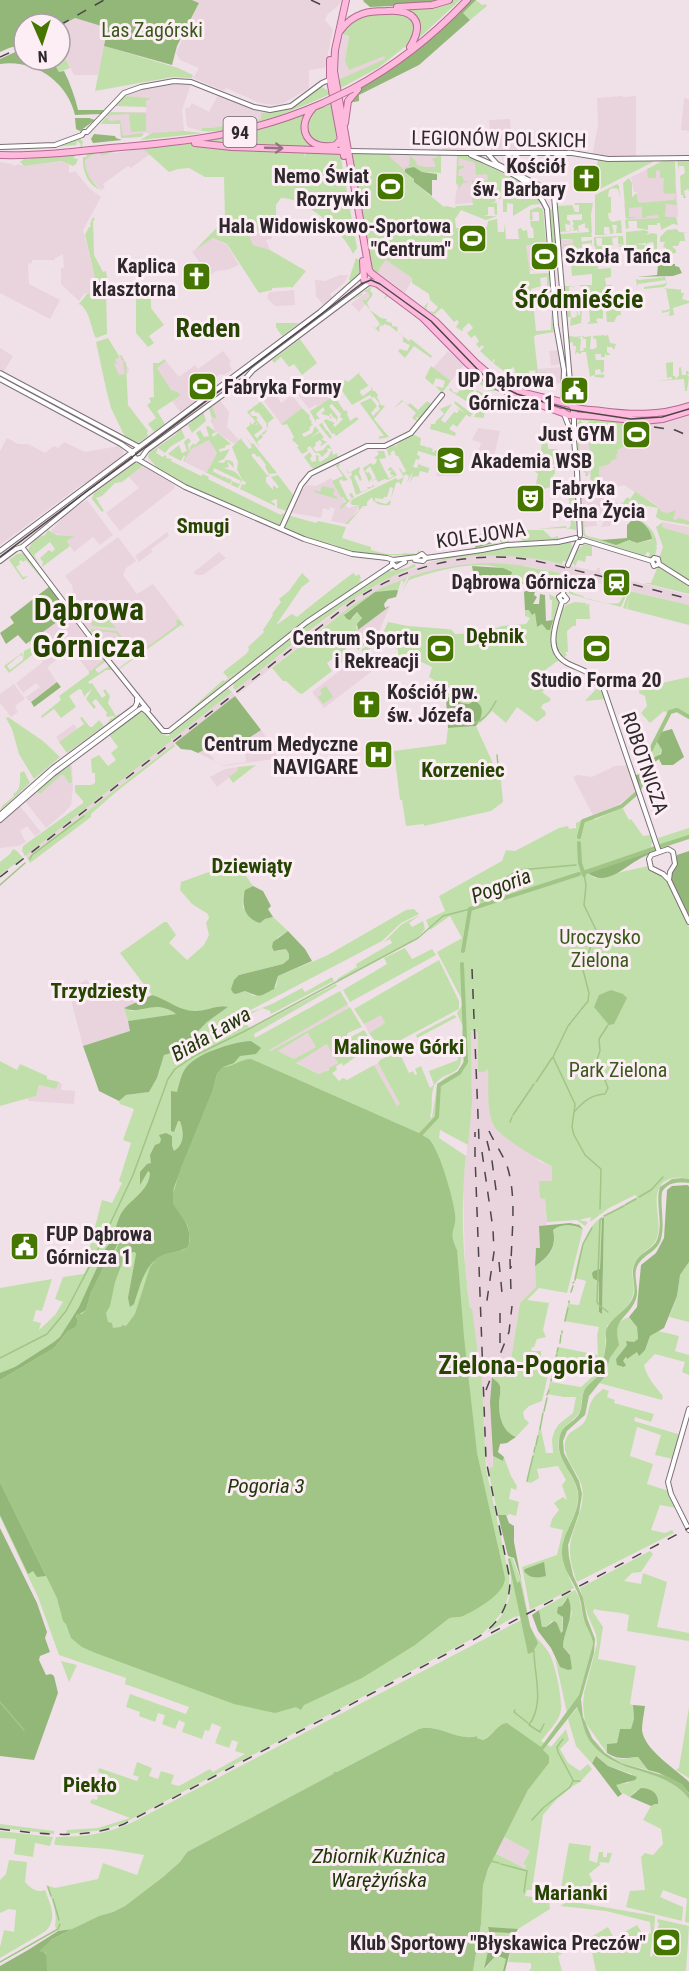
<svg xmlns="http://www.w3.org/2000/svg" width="689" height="1971" font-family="'Roboto Condensed',sans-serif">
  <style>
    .built { fill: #e9d3dd; fill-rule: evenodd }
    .green { fill: #c1dfab; fill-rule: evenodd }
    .forest { fill: #93b779 }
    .water { fill: #a1c586 }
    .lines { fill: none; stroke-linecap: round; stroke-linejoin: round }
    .stream { stroke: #a1c586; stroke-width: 1.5 }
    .river { stroke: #a1c586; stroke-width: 4 }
    .minor-casing { stroke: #7c7076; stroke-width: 6 }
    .major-casing { stroke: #b36991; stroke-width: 8 }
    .minor { stroke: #fff; stroke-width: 4 }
    .major { stroke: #fdbadd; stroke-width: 6 }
    .tram { stroke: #4c4649; stroke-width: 1.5 }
    .rail { stroke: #4c4649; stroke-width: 1.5; stroke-dasharray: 10 10; stroke-linecap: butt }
    .major-bridge-casing { stroke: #b36991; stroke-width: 8; stroke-linecap: butt }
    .major-bridge { stroke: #fdbadd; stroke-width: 6 }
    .oneway { stroke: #967284 }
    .labels { text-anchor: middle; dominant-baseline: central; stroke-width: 6; stroke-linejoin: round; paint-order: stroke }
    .shield { fill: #fdeef5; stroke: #6c6468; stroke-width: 1.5 }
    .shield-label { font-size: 18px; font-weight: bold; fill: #2e292c }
    .park-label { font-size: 20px; fill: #385919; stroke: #fdeef5 }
    .street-label { font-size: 20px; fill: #2e292c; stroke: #fdeef5 }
    .poi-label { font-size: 20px; font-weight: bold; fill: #2e292c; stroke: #fdeef5; text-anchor: end }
    .neighbourhood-label { font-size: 21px; font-weight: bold; fill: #254500; stroke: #fdeef5 }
    .water-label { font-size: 21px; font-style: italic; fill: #203709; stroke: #fdeef5 }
    .district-label { font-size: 26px; font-weight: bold; fill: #254500; stroke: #fdeef5 }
    .town-label { font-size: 32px; font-weight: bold; fill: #254500; stroke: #fdeef5 }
  </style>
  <rect width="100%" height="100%" fill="#f0e1e8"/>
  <path class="built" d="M192 0H341L339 5 327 15 325 20 333 30 325 68 309 70V88L284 103 273 105 260 103 226 88 224 91 193 78 199 68 180 60 176 53 199 3Z
    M75 18 109 28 98 75H74L60 47V26Z
    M342 34 349 36 345 61 384 55 386 59 340 79 337 64V51Z
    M171 82 191 84 182 110 184 131 148 134 146 132 141 137 121 138 120 124H101L111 112H146V101L150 98 125 96 124 95 130 91Z
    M219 93 253 108 265 111 262 119 211 128H202L201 131 187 127 185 110 186 107 189 108 192 103 209 112Z
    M622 96 623 97 636 96V158L605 157 594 155 593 151 598 125 597 98Z
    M684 98 689 99V131L681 130Z
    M510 119 511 134H516L518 151 491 152 489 120Z
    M442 135H454L455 138 463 137 464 152 443 151Z
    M142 148 150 154 131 168 128 166 103 184 105 187 102 190 90 179 86 168 85 161 90 156 99 153 104 156 109 152 117 153Z
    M390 153 441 155V168L405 172 390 157Z
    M457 157H462L500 173V198H495L489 202 455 204 456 191 457 190Z
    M65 161 69 165V173L75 171 90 189 101 197 83 230 98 291 84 294 79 301 61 284V268H64L63 254 55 258V260H32V263L28 264 29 284 60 300 50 319 0 293V162L12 164 14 166 18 164 24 166Z
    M659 164 677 193 678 217H665V201L659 219 626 221 624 204 639 203 637 192H634L631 177Z
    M272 229V239L266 240 270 250 253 245 248 232Z
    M213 238 227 245 239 265 227 270 216 271 210 276 192 252Z
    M573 239 574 260H562L560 240Z
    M534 243 549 244V269L529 271 526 245Z
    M386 260 413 278 405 293 378 273 380 270 379 269Z
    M340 275H348L345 282 330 294 332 298 323 305 316 296 315 280 325 281Z
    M294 290 295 305 275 306 267 298 268 294 271 292Z
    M368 291 372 296 359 312 351 304Z
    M0 348 13 356 3 373 0 371Z
    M559 350 561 364 551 366 549 351Z
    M223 351 231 361 229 363 232 370 224 375 220 374 208 383 212 389V392L181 413 172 401 179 396 171 391 157 368 166 361 179 377 195 365 198 369Z
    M448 351 464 365 451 381 433 368Z
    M121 355 129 369 128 373 119 376 114 363 115 360Z
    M562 367 563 383 548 384 547 386 546 373H538V369Z
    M310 382 315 389 319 386 330 400 316 406 315 405 309 409 296 392Z
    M274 390 281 403 292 395 302 408 281 424 262 398Z
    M219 399 229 412 227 427 239 440 234 444 215 431 211 420 214 416 209 405Z
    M689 412V525L656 516 659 508 657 505 624 485 606 489 602 486 612 484 599 478 597 474 599 467 610 462 623 441 629 438 620 428 626 425 625 422 638 425 648 430 650 423Z
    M478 428 500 431 494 456 478 452 481 443 472 440Z
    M588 430 589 448 591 475 585 473 579 468 578 461H580L578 431Z
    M7 438 18 444H28L45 453 54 446 58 448 64 442 85 452 119 446 122 447 124 453 121 459 86 484 84 483 0 545V451Z
    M209 440 217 453 207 473 184 461 191 449Z
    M446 446 458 449 454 459 464 463 459 476H436Z
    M144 465 173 484 175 488 120 531 106 513 139 488 129 477Z
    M331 478 343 497 346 506 349 508 356 505 359 507 347 524 331 521 335 509 330 507 329 510 323 508 321 518 293 513 292 511 302 489H303L306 485 316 486Z
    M591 484 609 497 603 508 609 510 614 500 620 505 610 526 601 527 607 515 605 514 588 517V522L596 521 597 526 584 527 580 495 583 497Z
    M87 500 113 535 100 545 93 537 74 552 67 541 73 536 52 534 51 531 67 513Z
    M663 522 689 527V535L664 528 662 526Z
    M167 532 169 536 151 549 152 552 139 562 135 556Z
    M118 537 136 561 126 568 123 575 137 594 153 584 183 623 136 657 128 647 110 661 108 653 105 654 82 624V620L77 618 70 609 78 603 71 593 73 592 72 585 65 576Z
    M219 552 226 558 203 575H196L194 572Z
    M486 554 522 556 596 571 597 568H600V573L689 595V605L532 567 494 563 448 567 409 577 372 593 331 621 238 694 235 690 355 597 386 579 433 561Z
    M390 606 379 632 367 643 358 630Z
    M69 610 79 625V627L82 628 102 658 107 661 90 673 71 649 47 667 57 682 30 702 26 697 40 687 36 683 23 693 16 683 43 662 29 642 60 619 61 616Z
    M356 658 359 659 367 670 375 664 376 668 324 708 312 692Z
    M14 684 25 699 15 706 18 712 11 717 0 703V694Z
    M232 692 235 696 27 858 25 856 40 843Z
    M74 724 77 729 59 742 56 737Z
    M261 730 277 752 275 759 224 766 198 753 225 738 243 742ZM244 747 246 762 223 765 213 761 214 758 209 754 223 750 225 751Z
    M70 763 72 766 73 788 71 805 65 812 46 828 24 800Z
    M629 765 637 791 618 805 593 815 573 777 578 775 592 777 615 766Z
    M238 767 237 771 217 787 210 777 225 769Z
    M19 805 41 832 35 836 27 826 20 831 26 842 18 846 0 848V822Z
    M86 979 98 994 123 987 135 1003 124 1008 131 1031 83 1046 69 992Z
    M347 1004 349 1007 271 1051 268 1049Z
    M381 1014 385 1023 369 1033 364 1024Z
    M478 1031V1072L488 1068 490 1110 540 1162 552 1166V1181H539L545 1199 547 1225 539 1226 540 1248 535 1254 536 1287 520 1303 509 1372 492 1378 490 1402 493 1468 487 1469 480 1362 469 1299 465 1265 463 1184 472 1105 471 1032Z
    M309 1033 316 1047 294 1059 278 1051Z
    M328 1044 338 1063 323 1073 320 1074 295 1062Z
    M378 1063 400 1104 397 1106 374 1065Z
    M59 1082 62 1084 61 1090 75 1091 74 1104 28 1101V1098L36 1096 39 1085 56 1089Z
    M494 1832 530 1851 523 1863 526 1865V1869L486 1848Z"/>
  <path class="green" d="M451 0H460L416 41C419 33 420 25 415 18 406 5 374 8 360 13 356 15 352 17 347 18L348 16 366 11 432 6Z
    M476 0 482 5 486 4 487 6 470 20 463 13Z
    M372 13 406 14 415 25 411 42 378 68 339 89 340 79 385 59 384 56 349 70 345 61 349 36 342 34C350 22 359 17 372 13Z
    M104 46 178 68 193 75 192 78 173 77 95 91Z
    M60 47 70 68 59 72 52 60H60Z
    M320 86 327 90 330 94C298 109 236 135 201 131L202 128H211L261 119V114C268 109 280 111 289 108 301 103 310 94 320 86Z
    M124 95 125 96 151 98 146 101V107L114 106Z
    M331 102 337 134 334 145H325L310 139 305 127 314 110Z
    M111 112 146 113V131L131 132 129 114 110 115 109 117 107 116Z
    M307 112 306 138 334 147 233 146 197 142 253 131Z
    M106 117 110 121 120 120 123 136 142 133 143 135 141 137 121 138 120 124H101Z
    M183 131 204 133 140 140 152 133Z
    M78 138V140L80 138 83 142 79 157 78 154 81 144 77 141 76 145 32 149 0 150V148L57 146Z
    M189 144 304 151 305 158 306 151 339 153 341 158 357 248 353 254C345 233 304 197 281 198L276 205V219L268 220V229L248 232 253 245 270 250 306 271 292 288 291 287 272 288V290L259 293 227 244 213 238 195 250 225 219 224 177H205L189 168 178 169 169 172 142 148C131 150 112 150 103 156L99 153 90 156 85 161C86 173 91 182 101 190 87 185 82 170 83 157H86L87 154Z
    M354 153H390V157L414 179V182L444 207 446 206 455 208 456 206 473 205 472 196 479 195V185L474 186 478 187V189H472V181L488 180 487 174 476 175 475 163 459 158 458 166H464V168L459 169 458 176H462L464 181H468L469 189 468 182 463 183 459 188 458 183 456 185 457 156 451 155C460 155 466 154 474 157 490 164 516 183 523 182L536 193 541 201 540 204 531 205 513 216V204L507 203V212H503V195L515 197 520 196V192L517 191V189H509L502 193 501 172V199L496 198 495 202H490L497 203V215H495L494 207H488V215L483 216H497L486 220 461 210 455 219 456 228 487 227 488 221 497 219 498 232H504L505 223 506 239H519L518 229 521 228 523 231 527 230 528 238H534L533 228 531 227 530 221H539V212H532L533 220H530V210L538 207 543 209 546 244 526 245 530 274 549 273 550 296H544V294H547V277L540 278 541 286 531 289 532 303H534V306L544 305V302L551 301V308L536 309 534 311 536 331 551 330V311L554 332 536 335 534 337 538 373 546 372 547 386 537 384 535 370 529 371V383L519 380 514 381 512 384 515 370 513 367 510 370 509 380 510 384 508 382 509 375 493 363 495 360 494 359 492 362 480 351 484 347 482 345 479 348 476 344 479 341 475 335 471 338 467 333 473 328 469 323 462 329 464 330 462 331 456 327 459 322 457 320 454 322 442 308 438 311 441 314 438 311 434 315 424 307 428 302 426 310 434 312 438 307 430 300 429 294 412 283V278L386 260 379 269 380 270 377 274 370 266 351 156Z
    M73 154 75 157 73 158 78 159 76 164 73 166 62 161 24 166 20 162 24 159Z
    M410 155 417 163 416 165 425 167H435V163L432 159 441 155V173L422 172 414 167 405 169V167H409Z
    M598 159 652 160 653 162 598 190 582 191C589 186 597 169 598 159Z
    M681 159H689V191L688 189 684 191 686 198H683V195H681L680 176 685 173 684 166H679V171L677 161H681Z
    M674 160 675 161 676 195 675 193 665 194 663 190 664 178H660V170L656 171V178H648L647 169 662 161Z
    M629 178 632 183V197L637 193 638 201 640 203 674 200 675 197 677 205 666 204 665 217H676L678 225 673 224 661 230 660 223H657V225H648V230L637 228V221H628L629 228 626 229 625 220 659 218 658 215 647 216V218H642V207L629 208V217H639L626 219 623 183Z
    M617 184 619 186 620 198 618 189 613 188 609 190 608 197H611V213H608L609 219 612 222 621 220 622 233H616L617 225H612L614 233 610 234 609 227H604V234L607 235H595V195Z
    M575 203H593L591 215 592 233H591L592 237H582L581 239 582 242 592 240V246L591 243 582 244V248L573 249 572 246H564L563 245 573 244V239H562L560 242V234L589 232 588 228H585V223L578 226 579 232 577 230 573 231 574 228 572 226 574 224 572 220H582V214L567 215V220L570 221V225L565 224 566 231H570L571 226V231L559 232 557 206 572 205 575 212H579V205H574Z
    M554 209 558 257H552L548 210Z
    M93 217 95 220 93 221 94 255 103 272 106 271 108 284H106L107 334 96 338C90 327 91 313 80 304L78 305 87 294 98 291 85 235 89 227H91L90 224Z
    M677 229 679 232 689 233H684L685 241H680L678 246H672L676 250V253L667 254 666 248 663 247 665 242H660V237L667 230Z
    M645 230 649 232 646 235 652 233 657 234V254H654L652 248 649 249V247L654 246 653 242 647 243 648 255H645L646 243 635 244 645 245 644 255 634 254 633 249 626 252V232Z
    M623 236 624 247 617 246 623 244H618V237L612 238 613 245H602V238H596L597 245H598L597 246H602L603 253H598V257L594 258V252L596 251 595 246H594V237Z
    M356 258 360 261V273L335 296 350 281 349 279Z
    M597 261 598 269 611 268V277L605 278 606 285H612L613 299 616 304H620L621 315 617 316 614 322H607L606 312 608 310H603V319L598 318 596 320 598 323 587 324 590 321 589 307H584L583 305H588V303H585L587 301 586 288 578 285H592V274L572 276 571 264Z
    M665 277 667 284 664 287 644 289V287L664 284 666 283V280L638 284 637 287 636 279 639 280Z
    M373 285 388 296 383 300 386 295 372 286 370 291 373 294 367 303 370 310 381 318 387 319 386 321 391 323 392 322V326L398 327 397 332 409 341 411 339 432 356 431 358 414 346 405 358 398 351 400 349 407 351 410 345 403 342V337L390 326 384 324 383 326 380 325 379 332 372 325 376 328 380 324 367 306 363 302V300H367L370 296 368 292H363L362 295 351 301Z
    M564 286H574V289L573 286 569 287 571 317 574 318 577 316 575 289 578 315H580V309H582L581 323 570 326 571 317H566Z
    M151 287V308L164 325 149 336 154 343 148 347 136 333V288Z
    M662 289C667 288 672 289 677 289L678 290 681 289V293H684L682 299 689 301V293V303L673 308 674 315 669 316 670 311 662 313V309L663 311 670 309 666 289Z
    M276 323H299L282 336 277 329 278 328H276Z
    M582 335 584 337 591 336 590 349H594L597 347 596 339 593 338V335L594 336 604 335V338V336L608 335 610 343 616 344 614 350 612 347H607V352L611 355H606L605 353V357H601V354H595L596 360H604V372L601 373 600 369 595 370V375L603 374 605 376 603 378 595 377 594 375 590 377 586 352H582L580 354 577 352 575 355 576 346H573V342L569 343V336L577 337 580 336 581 337 578 338 581 339 580 351H582L584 350 583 348H586V339H582L584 338 582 337Z
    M108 338 119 356 121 355 124 360 123 361 120 356 115 360 117 363 114 364 119 375 125 374 123 362 125 361 126 363 128 405 148 431 147 433 148 436 139 443 125 437 111 408 107 393 96 342Z
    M300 339 317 363 302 375 294 364 289 367 281 357 274 363 272 360Z
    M165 359 166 361 157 368 171 390 179 393 180 396 157 411 165 424 154 432 148 424 156 418 147 405 151 402 149 398 154 397 153 363H159Z
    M673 362V376H675L676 379 679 375V368L681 367 682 375H686V371H688L689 374 687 375 689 377 687 391H685L684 379 657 381 672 379V377L667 378 666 363Z
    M431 366 451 381 442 393 435 386 443 388 445 381 436 378 433 385 425 378Z
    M466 369 469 372 473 371 508 395V396L500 391H490L492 388 491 387 489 391 466 373 462 377 461 376Z
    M360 372 359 374 367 384 369 385 362 390 361 389 360 393 363 396 372 389 370 386 373 389 372 391H375L378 395 377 397 381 405 385 406 374 419 389 437 378 439 380 436H384L360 403 371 398 377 406 371 413 373 416 380 409 378 406 380 404 374 397 372 398 370 395 352 405 338 385 345 380 348 382Z
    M463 379 475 389 472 393 474 395 477 390 484 394 475 407 449 390 451 388 453 392 457 393 460 390 462 391 464 387 459 383Z
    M339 393 343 398 341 396 337 400 344 411 346 410 348 413 347 414 350 421 356 417 359 419 336 436 334 433 336 432 332 434 324 421 322 423 326 430 324 431 327 430 332 437 330 439 319 425 326 419 335 423 333 425 335 427 343 419 340 417 341 414 332 404 329 406 338 417 336 422V419L332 416V413L329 415 332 418 331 419 329 416 321 414 325 410 323 407 316 414 320 419H316V422L310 411Z
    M487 396 489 398 486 410 488 408 490 401 496 403 490 408 496 409 498 403 496 413 486 412 484 415V418L474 417 477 411 476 409 480 410 489 399Z
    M402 400 408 405 410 403 418 410 427 401 432 405 420 420 417 417 416 418 418 422 412 418 416 413 403 401 392 410Z
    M455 401 471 413 474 411 470 417 465 414 466 415 457 427 453 424 449 429 456 433 455 436 430 429 431 424H435L436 421 444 414 440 409 452 404 441 420 445 423 454 412 457 413 459 411 457 408 465 413 454 403Z
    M260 402 262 403 274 418 268 423C268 429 268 431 263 435L262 433 268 429 266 425 267 424 258 412 256 413 254 410 250 413 252 416H256L258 419H256L263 428 254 435 258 439V437L261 434 263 437 257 442 260 448 246 428 250 425V421L252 425 255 421 257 423 255 425 258 424 247 412Z
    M213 404 212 406 217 420 215 418 212 419 214 424 211 420 215 417 212 418 209 409 203 411 206 421 192 433 188 425 182 427 191 423V421C198 416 208 409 213 404Z
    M302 408 310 416 309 418 312 422 311 424H313L309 428 310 430 302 434 304 437 312 433 315 426 319 431 310 438 320 432 324 438 321 439 327 442 321 446 320 445 322 443 320 440 315 443 316 445 313 448 316 452 323 450 328 444 332 449 327 448 328 451 322 457 319 453H315L310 446 307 448 308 451 302 454 297 447 299 446 292 440 294 437 287 424 283 425 281 424Z
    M583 417 637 424 625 422 626 425 621 428 626 430 629 438 623 441 625 446 617 450 618 453 616 455 617 458 610 462V464L599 467V477L605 482 611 481 612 484 599 486 590 479 591 474 588 430 579 431 580 461 582 462 581 467 588 473V476H585L586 473 578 467 580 464 578 463V430L581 425 588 423 589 421 581 420V422H583L577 428 575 442 576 424Z
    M208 426 216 432 212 434 213 437 218 433 231 444 225 446V448L219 449 220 452 230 449 224 459 217 462 223 463 226 461 224 460H229L233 462 234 468 227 461 229 467 224 468C234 472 235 469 242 480L238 488 231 485 232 481 239 484 241 481 214 468 213 473 214 472 218 474 217 475 218 474 222 476V478L223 476 227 478V480L228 478 232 480 230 484 205 472H207L217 453 209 440 191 449 184 461 203 471 183 461 185 457 184 455 181 461 168 454 179 445 182 453 187 451 184 442 188 438 191 441 188 444 189 451 191 445 192 446 193 443 195 445 200 440 196 433 200 430 204 437 209 436 206 427Z
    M181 428 185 438 170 447 165 453 158 448 156 453 163 457 165 455 167 457 165 458 172 459 171 461 201 476 203 474 209 477 208 479 281 515 282 513 284 514 285 516 280 527 218 501 211 496 210 497 204 494V493C193 488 182 487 173 480 169 476 164 472 159 471V470L148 457 149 453 175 435Z
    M412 434 421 438 420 445 427 447 426 450 428 447 433 449 432 452H434L435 450 441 452 438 460H437L438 457 418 451 417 455 420 456 419 460 416 459 413 467 417 468 419 463 420 465 429 468 430 467 428 473 420 471 418 478 417 476 413 477 410 483 413 471 407 483 409 476 405 474 401 485 399 482 396 483 391 499 393 488 390 487 387 497H384L383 499 375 498V501L386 504 391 500 390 505C384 506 377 505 373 500L372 497 367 502V506H363L348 524H345L359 510 358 505H352L350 503 353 499 396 478 398 480 404 477 399 469 400 468 403 473 406 471 398 456H396L394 450 391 452 390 454H392L389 456 387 449 395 445 397 448 396 445Z
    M245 435 251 444 253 443 277 473 269 474 265 467 266 465 259 456 257 457 254 453 251 455 267 475 270 476 266 477V482L273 490V485L277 488 279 487 271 477 278 475 294 496 287 511 277 508V499L271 501 275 504V506L240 489 242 484 245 485 246 482 243 481 237 470 238 462 232 447 242 437 241 439 249 449 252 447Z
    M547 440 548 449H557L558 460 555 461 554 465 551 464V467H558V471L554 468H545L539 462 534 460H539L542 456 540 455 542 442Z
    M332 450 333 455 337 453 338 458 315 469 312 468 304 457 310 452 312 456 310 458 312 462 316 461V455L319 456 318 459 320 462 328 457Z
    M377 451H384L386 458 379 459 389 479 394 475H391L390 472 393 470 389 471 388 469 391 467 397 475 388 480 385 479 378 482 376 479 371 481 376 478 370 466 365 471 367 473 369 472 372 478 369 482 363 468 371 463 373 465 376 463 377 459 374 458 379 454Z
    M354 454 360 469 359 472 362 480 360 481 357 475 354 476 361 492 368 489 367 487H372V485L375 486 356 495 351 479 349 477 352 475 351 472 348 474 346 468 349 473 359 467Z
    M140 462 144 465 122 482 115 483 102 496 96 498 104 511 102 512 92 499 94 493 135 463Z
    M338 462 340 465 338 467 348 480 343 481 342 479 339 481 348 500 352 499 349 494 352 493 354 497 340 510 341 505 346 502 343 497H341L332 481 343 476 336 466Z
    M533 462 541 470H555V474L553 475 554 486 540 490V485L536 484 538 474 532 469Z
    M322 486 335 489 333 495 337 497V499L314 492V490L320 492Z
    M567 487H572L574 489 576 530 565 528 537 529 566 526 567 528H569L571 525 568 490H552L567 489Z
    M630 488 657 506 662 512 668 513 676 510 673 519 676 520 679 518 689 521V525L661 520 656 517 658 508 647 506V507L630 503 629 509 620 502 623 503 627 497 630 499 635 492Z
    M632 514C645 523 656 529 657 545L655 546 657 547 655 556 652 558 648 557 650 553 647 552 645 556 585 537 583 534 581 516 583 515 585 534 587 536 618 543 629 540 637 543 652 540 640 520 632 517Z
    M291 516 316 523 318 521 346 527 342 538 371 547V550L386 554H402L403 553 418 554V550L420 553 417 555C390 555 357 558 332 544L330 545 284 530 283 528 288 517Z
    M663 522 662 526 664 528 689 535V581L661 562 659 558 663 547 656 527Z
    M495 523 501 526 496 546 474 550 479 546 493 544 492 542 481 543 477 540 480 538 487 540 494 535Z
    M504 526 522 530H543L552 538 558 536V539L518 542 522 541V531L509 532V542L502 544 499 540Z
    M48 530 56 535 74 536 67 541 70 546 42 567 43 562 40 558 49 550 52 552 55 549 50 542 34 555 40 565 28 550C31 543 37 536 45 535Z
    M571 541 572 548 566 562 563 561 562 564C513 553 467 552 418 566L443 559V557L506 547Z
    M585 544 592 546V556H586L585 562 578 560 575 566H574V564L572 563C574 556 578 547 585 544Z
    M24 553 43 577 41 578 26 560 23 562 21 560 19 562 20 564 16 567 23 577 28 576 23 580 9 560 17 554Z
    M494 563 518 565 560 573 559 576 562 577 560 591 558 592 560 588 557 587 554 590 530 585 496 584C491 588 482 588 476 588L490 586 488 578 491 575 497 576 503 583 540 585 545 584C533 579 522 584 510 579L511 572C483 557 437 570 409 580L402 592 409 577C437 568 464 563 494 563Z
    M414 564 416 565 415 567C347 592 293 647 235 690L233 687 234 683 249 671 248 670 308 623 389 569 390 571 407 568Z
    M658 566 670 571V575L673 573 689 584V594L644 583H651Z
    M302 573 310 581 302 587 276 625 292 614 297 617C318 600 333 588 353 573L356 576 359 574 361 578 359 580 363 582 305 620V623L255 662 245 667 169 729 165 730 162 728H170L223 680 225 681 237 672 228 678 223 672 246 654 249 650 248 647 264 632 263 630 273 615 272 614 281 602 279 599 289 591Z
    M572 576 594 581 592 583 586 582 583 588 573 586V593L583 596 584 598C596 601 609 605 619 603L624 595 625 598 621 607 570 594C566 590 567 584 568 578L571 579Z
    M407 578 401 588 404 581H401L398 591 375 593 344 614 353 618 357 612 362 618 357 624 356 628 367 643 358 650 353 643 345 649 350 656 340 664 335 657 327 663 332 671 302 694 299 693 286 681H283L272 668 350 607 379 589Z
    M625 590 689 605V625L627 609 629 599 626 609 623 608 627 596 625 593 619 591 624 592Z
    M549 594 557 598 559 602C553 621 544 643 559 660L545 670 553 684 542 692 551 699 549 702 543 704 541 708 545 711 546 715 537 722 517 707 506 723 492 711 478 725 480 721 469 704 461 703 458 699 447 697 446 698 434 680 429 677 432 667 415 659 406 664 398 657V649L379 642 388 622 408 626 447 629 452 630 455 634 481 633 502 626 526 624 530 618 525 616V610L529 609 535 613 537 627 542 624 551 627 552 600H550Z
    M575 602 586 603V606L587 604H590L589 605 590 619H576V626H573L567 631 568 652H565L567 655 564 658 556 647 555 639 562 611 566 605Z
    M105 613 108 616 107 618H108L116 628 92 626 91 623Z
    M176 620H179L185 627 181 625 118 670 119 668 177 625Z
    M92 629 117 631 126 641 125 643 116 633 98 631 95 637 107 652 105 653 89 632Z
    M375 640 374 649 373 647 368 650V657L370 659 373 657 374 651 375 664 367 670 359 659 356 658 363 653 361 650Z
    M29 642 36 652 9 673 4 666 22 653 23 656 20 655 7 666 10 670 23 660 24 651 32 647Z
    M104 659 106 661 95 669 98 673 109 666V664L112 670H106L88 682 90 684 92 683 102 698 106 695 103 691 105 689 110 696 108 703 116 716 119 714 118 713 120 714 106 725 111 718H114V716L107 717 106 715 107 713 96 699 92 702 96 707 94 709 86 699 92 689 86 694 85 697 82 692V690L79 689 69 696 76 707 61 718 54 709 42 718 41 716 61 700 59 696 89 674V670L91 671Z
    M689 677V715L673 709 667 713 664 711 650 723 641 713 647 706 645 696 639 693V691L648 688V686Z
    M326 686 333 697 323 704 318 697 322 694 320 690Z
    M598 687 606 699 585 701Z
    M228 688 232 692 173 739 171 738V741L25 856 22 851 23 846 83 803V801L75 792V785H91L95 783V773H92L91 759 99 755 108 766 116 760 111 753 118 747 109 735 139 713 143 712 163 735 169 736 170 733 164 735 160 730 164 733H169L225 689Z
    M8 717 43 741 60 757 34 779 19 754 12 729 6 718Z
    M82 717 90 727H92L99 720 104 726 67 753 59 742 84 724 80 718Z
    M476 726 501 781 503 802 491 811 424 826V824L406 826 402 800H400L394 751 446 744 448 728Z
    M656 740 662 750C659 759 648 759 644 766Z
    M174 744 175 746 116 792 91 814V817L30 863 27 858Z
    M70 765 72 783H69L64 775H61L41 793H38L37 791Z
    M256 765 233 783 229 777 237 771 238 767Z
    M24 771 30 783 0 811 2 806 14 796 13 794C21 790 20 782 20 773Z
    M622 807 629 820 631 819 643 836 651 835 653 843 651 844 652 850 588 873 595 878 648 866 657 874 663 875 668 882 689 927V1179C679 1176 665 1177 660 1187 652 1200 661 1219 658 1234 656 1248 641 1251 635 1262 629 1274 636 1282 633 1294 631 1307 615 1318 607 1326 604 1342 607 1362 598 1376 594 1382 586 1385 583 1393 581 1399 582 1405 580 1411 575 1421 564 1424 560 1435 552 1458 577 1474 578 1496 578 1505 575 1514 571 1522 560 1549 561 1561 574 1588L530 1610 522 1567 557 1555 563 1530 550 1527 552 1519 559 1510 554 1503 563 1497 567 1500 562 1485 566 1480 558 1466 537 1469 539 1478 531 1483 527 1482 540 1425 546 1453H553L552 1439 555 1430 559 1424 573 1413 576 1397H564L547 1394 550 1382 581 1387 592 1377 595 1367 555 1359 558 1347 598 1355 597 1335 599 1327 564 1321 568 1304 579 1305 586 1281 574 1278C579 1256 583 1229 602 1217L600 1269 595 1280 599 1282V1312L602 1314 604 1216 623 1205 625 1206V1204L637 1197 635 1195 609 1208 590 1222 591 1217 579 1220 588 1222 585 1226 577 1220 547 1222 545 1199 540 1198 539 1181H552V1166C541 1162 498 1135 494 1126 486 1110 489 1087 488 1069L484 1072H478V1032L471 1031 472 1105 468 1145 440 1130 439 1138 466 1156C460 1206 463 1260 470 1308L472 1309 479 1361 481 1362 486 1469 509 1575C511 1603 502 1615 483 1633L124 1823 103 1830 66 1834 67 1830 98 1828 130 1818 90 1803 92 1799 97 1800 98 1796 93 1794 98 1782 96 1781 98 1777 109 1781 110 1777 98 1772 99 1768 137 1781 139 1777 133 1775 137 1762 152 1768 149 1776 158 1779 161 1771 174 1775 171 1784 179 1786 210 1769 213 1772 245 1754 235 1751 238 1742 232 1740 229 1748 215 1743 221 1727 212 1723 209 1731 205 1730 202 1739 182 1732 185 1723 179 1720 175 1729 162 1724 165 1715 158 1713 155 1722 139 1716 140 1712 126 1707 130 1694 186 1714 189 1707 125 1684 126 1678 59 1655 38 1597 0 1517V1288L52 1279 42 1311 36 1310 33 1321 41 1323 39 1330 55 1315 63 1302 55 1299 63 1277 84 1274 92 1257V1255L88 1254 102 1200 112 1203 122 1183 119 1181 131 1143 123 1140 134 1109 120 1104 119 1101 126 1095 149 1092 157 1078 164 1055 179 1051 207 1022 228 1007 220 1006 203 1011H188L152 995 120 953 164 922H167L176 935 169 943 187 960 204 945 209 935 206 923 209 918 208 914 192 904 180 890 181 882 220 868 228 859 232 865 237 863 253 886C243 889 242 898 243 908L260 923 265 919 273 917 288 931 277 938V951L286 949 289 954V959L283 964 239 975 236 994 245 991 254 996 276 987 278 976 326 956 406 910 414 909 419 914 401 923 382 941 241 1015 250 1029 336 984 337 986 254 1034 255 1038 340 991 348 1004 269 1050 271 1051 350 1007 362 1027 348 1033 345 1040 364 1030 373 1044 368 1048 372 1047V1048L361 1053 343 1066 342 1063 336 1066 337 1070 332 1073 339 1081 343 1078 347 1080 374 1065 397 1106 400 1104 378 1063 380 1060 401 1049 399 1052 409 1073 413 1071 415 1075 417 1074 415 1069 421 1066 430 1088 434 1085 429 1071 458 1060V1056L461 1055C462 1077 447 1070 436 1083 429 1092 434 1107 430 1117L432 1118 437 1086 445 1078 458 1071 463 1064 462 1033 463 1027 457 1013 462 1006 463 1014V1002L437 952 462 938 450 916 430 930 426 920 445 911 439 896 502 861 506 850 515 851 559 828 568 826 569 829 576 828V823L593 815 594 820ZM308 1033 316 1047 294 1059 278 1051ZM327 1044 338 1063 329 1068V1070L319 1074 296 1063Z
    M689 828V836L660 846 658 838Z
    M13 849 17 851 23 858 0 875V862L10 854Z
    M420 915 409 923 412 927 423 921 425 929 418 937 338 981 337 979 357 967 356 964 392 943 390 939 384 942 402 924Z
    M405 948 412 959 432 949 436 955 350 1002 343 990 387 964 384 958Z
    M439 960 459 1001V1009L382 1050 369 1033 385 1023 381 1015 364 1024 354 1009Z
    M332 977 334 981 271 1014 270 1011 262 1008 243 1018 246 1014 272 1004 302 988 305 992Z
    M152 1007H164L177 1014 128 1021 124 1008 132 1011Z
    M454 1015 457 1017 417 1038 416 1035Z
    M0 1061 17 1070 20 1064 47 1076V1079L59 1082 56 1089 39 1085 36 1096 0 1106Z
    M577 1224H579L583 1229 567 1293 539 1288 527 1300 549 1303 543 1330 546 1337 537 1339 534 1347 531 1348 532 1351H541V1359L546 1370 549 1371 542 1401 529 1406 523 1412 524 1418 529 1423 516 1437C503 1432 499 1418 499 1404 499 1398 502 1389 499 1384 497 1381 494 1380 492 1377L509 1372 520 1303 536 1287 535 1266C550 1257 557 1248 553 1230 560 1224 570 1225 579 1227V1225Z
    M689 1262V1322L669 1317 677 1296 680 1275Z
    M629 1317 637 1327 638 1340 627 1345 616 1359 622 1361 637 1352 645 1350 650 1336 658 1331 679 1336 675 1351 689 1355V1375L682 1372 685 1362 655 1354 644 1365C647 1378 655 1386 663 1396L662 1400 599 1383C605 1375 606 1366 611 1357 613 1352 616 1350 618 1344 619 1338 615 1331 618 1325 620 1321 624 1319 629 1317Z
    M603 1389 609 1391 607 1397 615 1400 614 1403 654 1414 651 1422 635 1417 634 1421 681 1435 673 1459 655 1455 661 1435 637 1427 630 1456 653 1464 647 1484 669 1491 677 1508 660 1505 651 1530 665 1533 672 1530 674 1533 577 1582C573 1571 569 1558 570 1546 572 1526 586 1508 582 1487 578 1471 560 1456 566 1439 569 1430 580 1429 585 1421 589 1414 588 1405 593 1399 595 1395 600 1392 603 1389Z
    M493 1456 503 1461 504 1457 511 1476 517 1486 516 1490 511 1488 509 1499 519 1502 516 1516 509 1514 507 1516 504 1515H498L488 1469 493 1467Z
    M650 1551 653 1554 641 1572 632 1573 624 1581 641 1584 643 1573 667 1582 657 1627 689 1633V1641L627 1631 629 1615C617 1611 606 1612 594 1609L593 1612 603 1627 598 1659 636 1666 630 1704 633 1705 634 1719 631 1730 620 1729 617 1743 607 1744V1753L585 1722 583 1705 584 1693 597 1644 596 1634 588 1616 580 1588Z
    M512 1557 520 1578 517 1557 530 1626C534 1637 543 1643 549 1653 555 1663 564 1703 560 1714 557 1723 547 1733 541 1741L551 1747 566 1729 569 1740 560 1749 568 1763 580 1771 588 1764 592 1769 580 1782 573 1786 556 1800 543 1815 532 1890H527L525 1896 549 1899 550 1909 518 1929 488 1928 489 1932 509 1933 512 1936 510 1947 504 1951H488L485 1969 487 1967 495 1955 507 1959 503 1971H473L481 1924 483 1882 495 1853 526 1869V1865L523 1864 530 1851 504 1837 528 1790 548 1764 533 1742 507 1723 483 1740 477 1738V1736C458 1742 438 1723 419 1729L337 1772H334L333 1774 187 1852 180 1862 163 1877 125 1906 113 1912 99 1916 72 1929 58 1931 55 1926C58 1912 51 1898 46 1885L55 1888 98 1879 103 1863 137 1875 144 1855 108 1849 56 1845 54 1844 56 1837C83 1837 106 1834 131 1823L521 1620 520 1616 514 1617 486 1633C510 1611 515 1591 508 1559Z
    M575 1590 579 1597 584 1621 591 1634 593 1644 579 1695 567 1713 555 1658 560 1667 572 1669 570 1654 563 1647 566 1626 572 1614 569 1599 565 1600 562 1606 563 1631 561 1633 557 1623 552 1621 546 1627H542L539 1610Z
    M61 1661 77 1665 69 1682Z
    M578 1707C595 1791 654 1751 689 1799V1923L685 1922 687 1899 663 1890 660 1897 683 1907 682 1921 626 1907 630 1891 645 1890 641 1857 645 1853 653 1855 663 1844 661 1829 643 1820 651 1806 655 1804 636 1791 630 1797 623 1793 622 1794 621 1791 615 1785 617 1784 629 1783 632 1774 608 1766 596 1756 592 1762 596 1768 576 1746 568 1719Z
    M689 1707V1778L676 1770 679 1768Z
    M613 1757 621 1759 638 1757 648 1770 621 1763Z
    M0 1824 54 1831V1834L0 1828Z
    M0 1831 53 1837 50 1846 35 1843 33 1857 14 1854 16 1839 0 1838Z
    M569 1843 591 1846 589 1860 597 1863 599 1852H603V1857H607V1853H612L609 1863 601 1862 599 1863 601 1864 589 1874 594 1884 569 1899 559 1898Z
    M9 1860 27 1862 25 1882C31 1888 36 1893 45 1890 50 1904 58 1918 46 1931L0 1958V1947L4 1930 14 1932 16 1910 9 1909 0 1913V1880L6 1874Z
    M569 1901 655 1916C655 1930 651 1943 650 1956L652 1957 659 1923 657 1922 658 1919 689 1926 686 1971H596L589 1938 608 1927 614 1938 637 1925 644 1936 651 1933 650 1922 606 1911 560 1906Z
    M555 1943H566V1951L558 1956 562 1971H529L531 1968V1963L508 1962 512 1946 554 1945Z"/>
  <path class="forest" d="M0 0H192L199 3 177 46 172 65 104 46 108 28 75 18 60 26V24H24V44L9 48 0 52Z
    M364 0H443L432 4 370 7 363 1Z
    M469 0H476L463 13 470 20 419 65 359 95V101L349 103 357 91 382 74Z
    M24 48V60H52L59 72 64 71C70 83 75 97 78 110H105L101 114 75 115C67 81 34 59 0 64V59Z
    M75 118H89L95 120 80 131 76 129Z
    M94 134 115 136 116 138 122 140 93 143 91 139Z
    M414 167 422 172 437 174V180H432V196L414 182V179L405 172V169Z
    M665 264H675V266L679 267 682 273 673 276 637 277 657 275 658 265Z
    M634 518C644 522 651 530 652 539L637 543 629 540 616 545 601 540 627 538V525Z
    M493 534 490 540 483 541 480 538 477 539 481 543 492 542 493 543 475 548 476 543 473 535Z
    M472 566 503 568 512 572 510 579C522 584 533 579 545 584L540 585 503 583 499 581 497 576 491 575 488 582 492 585 476 588Z
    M50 586 57 595 52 599 57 595 69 611 61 616V619L26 644 18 635 6 644 0 633 14 623 10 617Z
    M396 590 398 591 396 597 388 599 384 604 385 608 390 606 358 630 357 624 362 618 357 612 350 620 347 619 344 615 375 592Z
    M528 590 535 592 534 595 537 597 533 604H539L540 594 545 595 546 621 553 620 550 630H547L542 624 537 627 535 613 532 615 529 610H525L524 592Z
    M57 682 61 687 34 707 31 702Z
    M235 696 261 730 243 742 231 746 225 739 198 753 191 750 181 749 175 743Z
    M447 697 458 699 461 703 469 704 474 701C486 705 482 718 476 726L448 728 446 698Z
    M672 729 684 757 673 765H662L659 759 652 764 653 771 645 778 646 781 643 782 640 790 635 775 643 774 647 761 661 754 662 750 656 740 661 732Z
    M656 849V851C652 853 647 855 643 857 626 865 607 888 588 873Z
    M689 851V920C685 910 668 882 671 873 674 866 676 864 677 855Z
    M253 886 263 891 271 906 268 909 273 917 265 919 260 923C244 918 241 905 245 890Z
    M288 931 305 949 312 961 278 976 274 989C258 997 262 998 245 991L236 994 233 993 231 989 234 980 239 975 283 964 289 959V954L286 949 274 951 272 947 273 942Z
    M152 995C166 999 180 1011 194 1011 206 1012 217 1004 228 1007L207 1022 179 1051 164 1055 157 1078 149 1092 126 1095 119 1101 99 1091 83 1046 130 1031 128 1021 176 1014C153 998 143 1016 124 1008Z
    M251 1041 261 1048 256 1054 240 1056 234 1063 223 1067 217 1074 213 1090 174 1187C169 1212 196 1220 188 1247 180 1252 172 1252 164 1255 145 1262 140 1286 134 1304L130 1307 128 1298 136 1254 135 1252 126 1253 135 1231 124 1230 115 1249 111 1264 108 1266 91 1292 86 1310 76 1316 78 1321 76 1327 68 1331 54 1348 0 1380V1373L15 1367 54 1342 60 1337 79 1307 106 1248C117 1236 115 1219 125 1208 135 1197 149 1189 150 1173L148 1171 140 1185V1172L147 1164 151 1163 150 1155 155 1145 160 1143 161 1139 159 1135 166 1133 172 1136V1146L174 1151C185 1144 184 1132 180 1121H178L174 1132 171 1131V1091L177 1092C179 1085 181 1075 185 1069 196 1053 233 1042 251 1041Z
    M687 1185 689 1186V1262L680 1275 677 1296 664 1328 650 1336 645 1350 639 1356 637 1352 627 1359 626 1357 623 1361 626 1365 624 1367 617 1365 616 1359 627 1345 626 1341 634 1342 638 1339 637 1327 629 1317 637 1307 641 1265 656 1253 664 1238 667 1190 672 1186Z
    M604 1217 602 1314 599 1312V1282L593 1278 592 1273 594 1271 600 1269 602 1219Z
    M570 1223 579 1225 583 1229C575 1225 562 1223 553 1230 557 1247 549 1257 535 1266L536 1248H540L539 1226Z
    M492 1377C494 1380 497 1381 499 1384 502 1389 499 1398 499 1404 499 1418 503 1432 516 1437L507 1443 500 1444 498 1452 504 1457 503 1461 493 1456 490 1402Z
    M0 1482 46 1576 37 1577 33 1571 28 1574 0 1515Z
    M498 1515H506L509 1523 514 1526V1542L521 1579 514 1558 508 1556Z
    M0 1528 37 1603 47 1632 45 1638 50 1652 40 1656 39 1660 46 1675 51 1674 54 1676 58 1693 34 1760 0 1756Z
    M544 1562 546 1576C538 1578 530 1579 524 1571L525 1569Z
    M568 1597C576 1616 564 1628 563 1647L570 1655 572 1669 568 1670 560 1667 551 1648 538 1631 532 1615 539 1610 542 1627H546L554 1621 557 1623 561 1633 563 1631V1617L557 1613 558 1607 562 1606Z
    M633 1705 645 1706C644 1714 642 1722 642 1730 644 1750 676 1769 689 1782V1793L681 1784 659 1773 648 1770 638 1757C625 1758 618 1760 607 1753V1744L617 1743 620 1729H631L634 1719Z
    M596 1756 608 1766 637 1777 635 1780 616 1785 622 1794 618 1797 592 1763Z
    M641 1788C652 1788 659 1794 658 1804H655L651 1806 630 1797Z
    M488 1927 518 1929 514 1936 505 1971H503L506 1959 496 1955 484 1969 488 1951H504L510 1947 512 1936 509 1933 489 1932Z
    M72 1929 51 1940 44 1952 47 1955V1971H0V1966L28 1950 58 1931Z"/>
  <path class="water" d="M611 990 623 994 627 998 614 1024 609 1025 594 1007 599 995Z
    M251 1059 421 1134C423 1136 426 1137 429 1139 440 1151 453 1198 455 1214 457 1232 447 1229 457 1250L464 1337 477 1453 505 1578C505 1594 476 1610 463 1616 458 1618 453 1616 448 1619L415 1645 362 1678 304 1705 301 1710 296 1707 275 1713 234 1704 93 1652 82 1647 71 1638 66 1624 63 1621 57 1598 0 1482V1380L54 1348 68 1331 76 1327 78 1321 76 1314H82L86 1310 91 1292 104 1265 111 1264 122 1234C125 1229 129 1226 134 1229V1232L115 1282 110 1306 106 1313 108 1322 112 1323 113 1328 121 1327 122 1325 126 1326 135 1314 150 1267 157 1258 165 1254 184 1250 188 1247 190 1240 188 1226 173 1204V1194L181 1167 213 1090 217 1074 223 1067C233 1067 241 1059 251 1059Z
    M682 1178 689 1179V1183C678 1182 668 1182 662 1192 660 1207 665 1224 661 1239 658 1251 645 1254 639 1263 631 1274 640 1287 636 1299 632 1311 621 1317 618 1326 616 1332 618 1339 619 1345L610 1358 605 1376 589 1396 585 1415 567 1431 563 1441 564 1453 579 1481 582 1494 579 1513 568 1545 569 1557 573 1575 583 1598 587 1618 595 1639 594 1653 581 1699 583 1717 592 1738 605 1753 621 1763 669 1777 681 1784 689 1793V1799C665 1766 618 1776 593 1745 583 1734 583 1720 577 1707L543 1750 549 1756V1763L528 1790 488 1869 483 1885 481 1924 473 1971H47L46 1953 39 1951 51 1940 72 1929 99 1916 113 1912 125 1906 163 1877 180 1862 187 1852 333 1774 334 1772H337L419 1729C438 1723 458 1742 477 1736V1738L483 1740C493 1736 497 1724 507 1723L541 1747 579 1695 593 1644C592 1635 588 1630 585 1623 582 1614 582 1604 579 1596 574 1582 563 1570 562 1554 561 1532 581 1515 578 1492 575 1474 557 1461 559 1442 560 1424 572 1425 579 1414 583 1407 581 1398 584 1391 587 1384 595 1381 599 1374 603 1365 605 1353 606 1343 607 1337 604 1331 608 1326 615 1315 631 1308 634 1294 636 1283 630 1274 635 1263 640 1251 655 1250 658 1237 663 1220 655 1203 660 1187L672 1179Z
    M510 1558 517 1583 520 1581 530 1626 538 1643 533 1652 528 1654 508 1559Z"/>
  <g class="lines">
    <path class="stream" d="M467 725C482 723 489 714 496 701
      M497 755 499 775
      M30 859 32 855 84 816
      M580 865H581
      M584 875 586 885 584 905 596 930 583 970 589 993 588 1001 568 1026 553 1057 575 1104 572 1127 574 1135 585 1155 601 1169 600 1209
      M0 885 25 863
      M482 901 494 884 519 870 576 865
      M536 1082 552 1058
      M575 1111C584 1101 591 1095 605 1094L608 1088 601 1070 594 1068 600 1051 599 1039 608 1025
      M513 1115 534 1084
      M510 1122 512 1117
      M639 1197 651 1190 663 1177
      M625 1205 636 1199
      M604 1216 624 1206
      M602 1218 600 1220 597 1302 600 1306 608 1312
      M575 1280 583 1244 592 1228
      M573 1283 574 1282
      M571 1292 573 1286
      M569 1303V1301
      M565 1321 568 1308
      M562 1333V1331
      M560 1343 561 1335
      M557 1352 558 1348
      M556 1356 557 1354
      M0 1358 47 1334 66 1311 95 1256 133 1175 168 1079 175 1069 196 1055 245 1031 418 938 443 916 470 909
      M555 1364 556 1359
      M552 1373 553 1370
      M551 1381 552 1376
      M547 1395 549 1390
      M544 1411 547 1398
      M540 1429 543 1413
      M536 1445 538 1436
      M534 1452 535 1447
      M527 1481 533 1456
      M534 1651C534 1675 545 1703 529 1725L540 1732 544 1724
      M0 1702 24 1730
      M515 1710 514 1712 528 1723
      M563 1739 557 1747 558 1752 573 1780
      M574 1781H580
      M532 1820 544 1807 570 1787 573 1781
      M491 1861 499 1863
      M501 1864 527 1871 524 1892
      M48 1887 51 1896
      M53 1899 59 1920
      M0 1962 58 1929 60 1924"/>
    <path class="river" d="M579 837 583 821 622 806 638 792 641 785 644 763 670 712 677 710 689 717
      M579 843 580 863 584 875
      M661 846 689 837
      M586 872 656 848
      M463 951 470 909 579 874
      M421 1134 437 1117 439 1085 459 1073 466 1062 462 964"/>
    <defs>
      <path id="minor" d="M0 147 55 145 82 135 84 132H87L124 93 141 87 174 81 191 82 254 107 270 110 291 106 322 83 331 79
        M349 151 460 153H572L608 159 689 158
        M488 154 497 164 548 190 554 196 572 405
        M471 155C499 168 534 178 547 209L556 325 564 370 563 402
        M0 373 139 447
        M0 379 121 444 131 451 136 459
        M564 414 573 437
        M574 416V440L577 472 580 535
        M137 459 185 487 304 539 352 554 387 558 393 560 417 557 422 554 426 558
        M281 529 301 485 310 474 367 446H385L411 433 442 395
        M22 547 103 654 148 710
        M0 551 320 312 363 274
        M415 560 423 561 426 558 482 550 507 545 558 542 576 538
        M0 561 16 549 22 547 87 494 134 460 142 457 147 450 246 378 253 370 370 282
        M652 561 654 558 658 559 659 564 689 583
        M392 563 396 567 405 562
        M568 565 578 542H582L583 540 652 561 654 566 659 564
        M566 575 563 594 567 599 565 601 562 602C557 621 543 650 567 663 577 668 587 671 597 678L600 677 603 679 602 684 659 852
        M562 602 559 597 563 594
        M597 678 596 683 602 684
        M142 708 147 712 163 731H169L307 622 392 565
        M0 815 53 768 135 707 137 703V696
        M0 820 53 774 140 709
        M669 880 670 872 675 864 673 852 668 849 651 855 649 859 651 868 663 874 669 880 689 922
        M689 1409 668 1482 671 1494 689 1530"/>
      <path id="major" d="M346 0 335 50 334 71 369 270 371 273 436 322 476 363 496 380 524 393 570 404 574 407V415
        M397 7 432 5 449 0
        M340 31C346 23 353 17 362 14 370 11 378 11 386 11 413 9 426 21 410 47
        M330 60V80L344 156
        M352 89C395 66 433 36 467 0
        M313 108C294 129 309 152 336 145L341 139
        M345 123 348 101 358 89
        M195 143 232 147 343 151
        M0 155C37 156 74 152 110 148 188 142 249 135 321 104
        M363 261 364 280 378 284 422 317 468 364 493 384 516 396 563 413
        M573 407C582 410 592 410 601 411 631 415 659 416 689 406
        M563 412 568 415 593 416 643 421 663 419 689 411"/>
    </defs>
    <use href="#minor" class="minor-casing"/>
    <use href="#major" class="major-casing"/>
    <use href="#minor" class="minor"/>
    <use href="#major" class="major"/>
    <path class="tram" d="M0 557 361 284 371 280 380 284 431 321 482 374 499 385 517 394 571 410 631 419 662 417 689 409"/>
    <path class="rail" d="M311 0 328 8
      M60 25 104 0
      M0 57 24 46
      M654 427 675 430 689 436
      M0 877 348 605C399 568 461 551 525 559 549 563 572 570 596 575 627 583 658 591 689 599
      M472 969 479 1140
      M489 1131C495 1144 504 1156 508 1169 517 1201 511 1236 511 1268
      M487 1141 492 1161 497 1197
      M482 1152 493 1229 494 1252 486 1307
      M510 1259 511 1292
      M499 1262 502 1293
      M500 1313V1343
      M486 1390 509 1332 512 1306
      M491 1633 689 1528
      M0 1829C42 1834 83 1840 124 1824L473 1640C497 1627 510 1607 510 1580L486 1460 475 1155V1132"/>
    <defs>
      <path id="major-bridge" d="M321 104 352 89"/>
    </defs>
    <use href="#major-bridge" class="major-bridge-casing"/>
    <use href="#major-bridge" class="major-bridge"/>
  </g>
  <defs><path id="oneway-shaft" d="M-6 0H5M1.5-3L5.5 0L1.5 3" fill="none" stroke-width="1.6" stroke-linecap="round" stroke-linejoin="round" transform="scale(1.5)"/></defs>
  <use class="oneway" href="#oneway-shaft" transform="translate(274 148) rotate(2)"/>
  <defs>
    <symbol id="church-square" viewBox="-11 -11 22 22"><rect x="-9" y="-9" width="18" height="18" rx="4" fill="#457700" stroke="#fdeef5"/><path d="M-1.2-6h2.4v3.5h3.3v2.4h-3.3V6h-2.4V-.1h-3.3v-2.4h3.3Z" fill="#fff"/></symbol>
    <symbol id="stadium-square" viewBox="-11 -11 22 22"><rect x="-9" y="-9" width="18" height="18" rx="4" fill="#457700" stroke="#fdeef5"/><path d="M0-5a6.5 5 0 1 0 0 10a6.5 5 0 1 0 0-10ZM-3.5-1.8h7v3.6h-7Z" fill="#fff"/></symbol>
    <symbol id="civic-square" viewBox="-11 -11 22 22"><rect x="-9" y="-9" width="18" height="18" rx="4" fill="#457700" stroke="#fdeef5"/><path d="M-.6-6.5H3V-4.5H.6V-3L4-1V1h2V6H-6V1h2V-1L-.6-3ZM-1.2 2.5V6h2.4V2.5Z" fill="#fff"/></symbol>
    <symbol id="university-square" viewBox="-11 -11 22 22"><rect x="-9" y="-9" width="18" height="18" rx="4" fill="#457700" stroke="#fdeef5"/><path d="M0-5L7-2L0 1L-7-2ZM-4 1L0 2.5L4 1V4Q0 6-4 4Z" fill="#fff"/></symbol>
    <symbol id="theatre-square" viewBox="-11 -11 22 22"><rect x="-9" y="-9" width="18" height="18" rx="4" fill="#457700" stroke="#fdeef5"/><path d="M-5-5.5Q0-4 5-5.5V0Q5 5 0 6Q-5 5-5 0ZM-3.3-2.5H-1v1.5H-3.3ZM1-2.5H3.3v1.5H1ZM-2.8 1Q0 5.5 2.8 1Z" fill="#fff"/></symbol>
    <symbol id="station-square" viewBox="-11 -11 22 22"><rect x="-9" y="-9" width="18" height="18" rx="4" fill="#457700" stroke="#fdeef5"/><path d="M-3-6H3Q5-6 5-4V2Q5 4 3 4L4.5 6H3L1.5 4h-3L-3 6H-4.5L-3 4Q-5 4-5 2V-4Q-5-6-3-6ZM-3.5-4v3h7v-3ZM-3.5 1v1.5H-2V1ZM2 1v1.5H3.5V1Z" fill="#fff"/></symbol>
    <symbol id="hospital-square" viewBox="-11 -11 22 22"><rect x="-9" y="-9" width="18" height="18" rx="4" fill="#457700" stroke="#fdeef5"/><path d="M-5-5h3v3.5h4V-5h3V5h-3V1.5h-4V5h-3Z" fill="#fff"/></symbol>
  </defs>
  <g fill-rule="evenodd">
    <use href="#church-square" x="570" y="162" width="33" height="33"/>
    <use href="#stadium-square" x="374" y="170" width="33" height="33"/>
    <use href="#stadium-square" x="456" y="222" width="33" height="33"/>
    <use href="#stadium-square" x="528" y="240" width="33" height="33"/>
    <use href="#church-square" x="180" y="260" width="33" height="33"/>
    <use href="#stadium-square" x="186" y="370" width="33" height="33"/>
    <use href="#civic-square" x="558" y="374" width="33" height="33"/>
    <use href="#stadium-square" x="620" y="418" width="33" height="33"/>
    <use href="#university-square" x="434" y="444" width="33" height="33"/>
    <use href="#theatre-square" x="514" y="482" width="33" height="33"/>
    <use href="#station-square" x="600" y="566" width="33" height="33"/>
    <use href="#stadium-square" x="424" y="632" width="33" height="33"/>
    <use href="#stadium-square" x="580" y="632" width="33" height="33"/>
    <use href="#church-square" x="350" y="688" width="33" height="33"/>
    <use href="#hospital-square" x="362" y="738" width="33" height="33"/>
    <use href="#civic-square" x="8" y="1230" width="33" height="33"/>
    <use href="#stadium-square" x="650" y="1926" width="33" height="33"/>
  </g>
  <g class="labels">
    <rect class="shield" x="223.5" y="117" width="33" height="30" rx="4.5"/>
    <g class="shield-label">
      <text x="240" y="132">94</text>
    </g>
    <g class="park-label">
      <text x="152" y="30">Las Zagórski</text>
      <text x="600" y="937">Uroczysko<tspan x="600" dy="23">Zielona</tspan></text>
      <text x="618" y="1070">Park Zielona</text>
    </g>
    <g class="street-label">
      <text transform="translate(499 139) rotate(1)">LEGIONÓW POLSKICH</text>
      <text transform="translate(481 535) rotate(-8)">KOLEJOWA</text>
      <text transform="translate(645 763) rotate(71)">ROBOTNICZA</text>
    </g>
    <g class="poi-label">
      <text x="566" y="166">Kościół<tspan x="566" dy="23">św. Barbary</tspan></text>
      <text x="369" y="176">Nemo Świat<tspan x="369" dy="23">Rozrywki</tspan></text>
      <text x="451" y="226">Hala Widowiskowo-Sportowa<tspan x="451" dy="23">"Centrum"</tspan></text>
      <text x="565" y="256" text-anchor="start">Szkoła Tańca</text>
      <text x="176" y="266">Kaplica<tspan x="176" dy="23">klasztorna</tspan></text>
      <text x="554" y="380">UP Dąbrowa<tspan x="554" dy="23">Górnicza 1</tspan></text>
      <text x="224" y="387" text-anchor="start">Fabryka Formy</text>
      <text x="615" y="434">Just GYM</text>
      <text x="471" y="461" text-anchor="start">Akademia WSB</text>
      <text x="552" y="488" text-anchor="start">Fabryka<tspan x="552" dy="23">Pełna Życia</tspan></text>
      <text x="596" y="582">Dąbrowa Górnicza</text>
      <text x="419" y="638">Centrum Sportu<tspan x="419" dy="23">i Rekreacji</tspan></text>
      <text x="596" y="680" text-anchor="middle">Studio Forma 20</text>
      <text x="387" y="692" text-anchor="start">Kościół pw.<tspan x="387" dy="23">św. Józefa</tspan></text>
      <text x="358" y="744">Centrum Medyczne<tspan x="358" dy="23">NAVIGARE</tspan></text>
      <text x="46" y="1234" text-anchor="start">FUP Dąbrowa<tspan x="46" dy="23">Górnicza 1</tspan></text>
      <text x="646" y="1943">Klub Sportowy "Błyskawica Preczów"</text>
    </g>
    <g class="neighbourhood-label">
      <text x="203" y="526">Smugi</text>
      <text x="495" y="636">Dębnik</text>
      <text x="463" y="770">Korzeniec</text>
      <text x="252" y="866">Dziewiąty</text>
      <text x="99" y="991">Trzydziesty</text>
      <text x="399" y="1047">Malinowe Górki</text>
      <text x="90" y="1785">Piekło</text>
      <text x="571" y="1893">Marianki</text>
    </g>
    <g class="water-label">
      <text transform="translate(501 886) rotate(-21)">Pogoria</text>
      <text transform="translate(211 1034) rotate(-30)">Biała Ława</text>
      <text x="266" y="1486">Pogoria 3</text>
      <text x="379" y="1856">Zbiornik Kuźnica<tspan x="379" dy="24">Warężyńska</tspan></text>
    </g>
    <g class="district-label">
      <text x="579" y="299">Śródmieście</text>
      <text x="208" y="328">Reden</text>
      <text x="522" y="1365">Zielona-Pogoria</text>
    </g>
    <g class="town-label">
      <text x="89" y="609">Dąbrowa<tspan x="89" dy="37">Górnicza</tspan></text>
    </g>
  </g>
  <g transform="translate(42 42) rotate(177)"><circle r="28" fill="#fdeef5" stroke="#aa9fa5" stroke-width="1.5"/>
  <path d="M0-4.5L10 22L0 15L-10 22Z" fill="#457700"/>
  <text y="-9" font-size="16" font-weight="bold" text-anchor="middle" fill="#2e292c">N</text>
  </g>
</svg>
